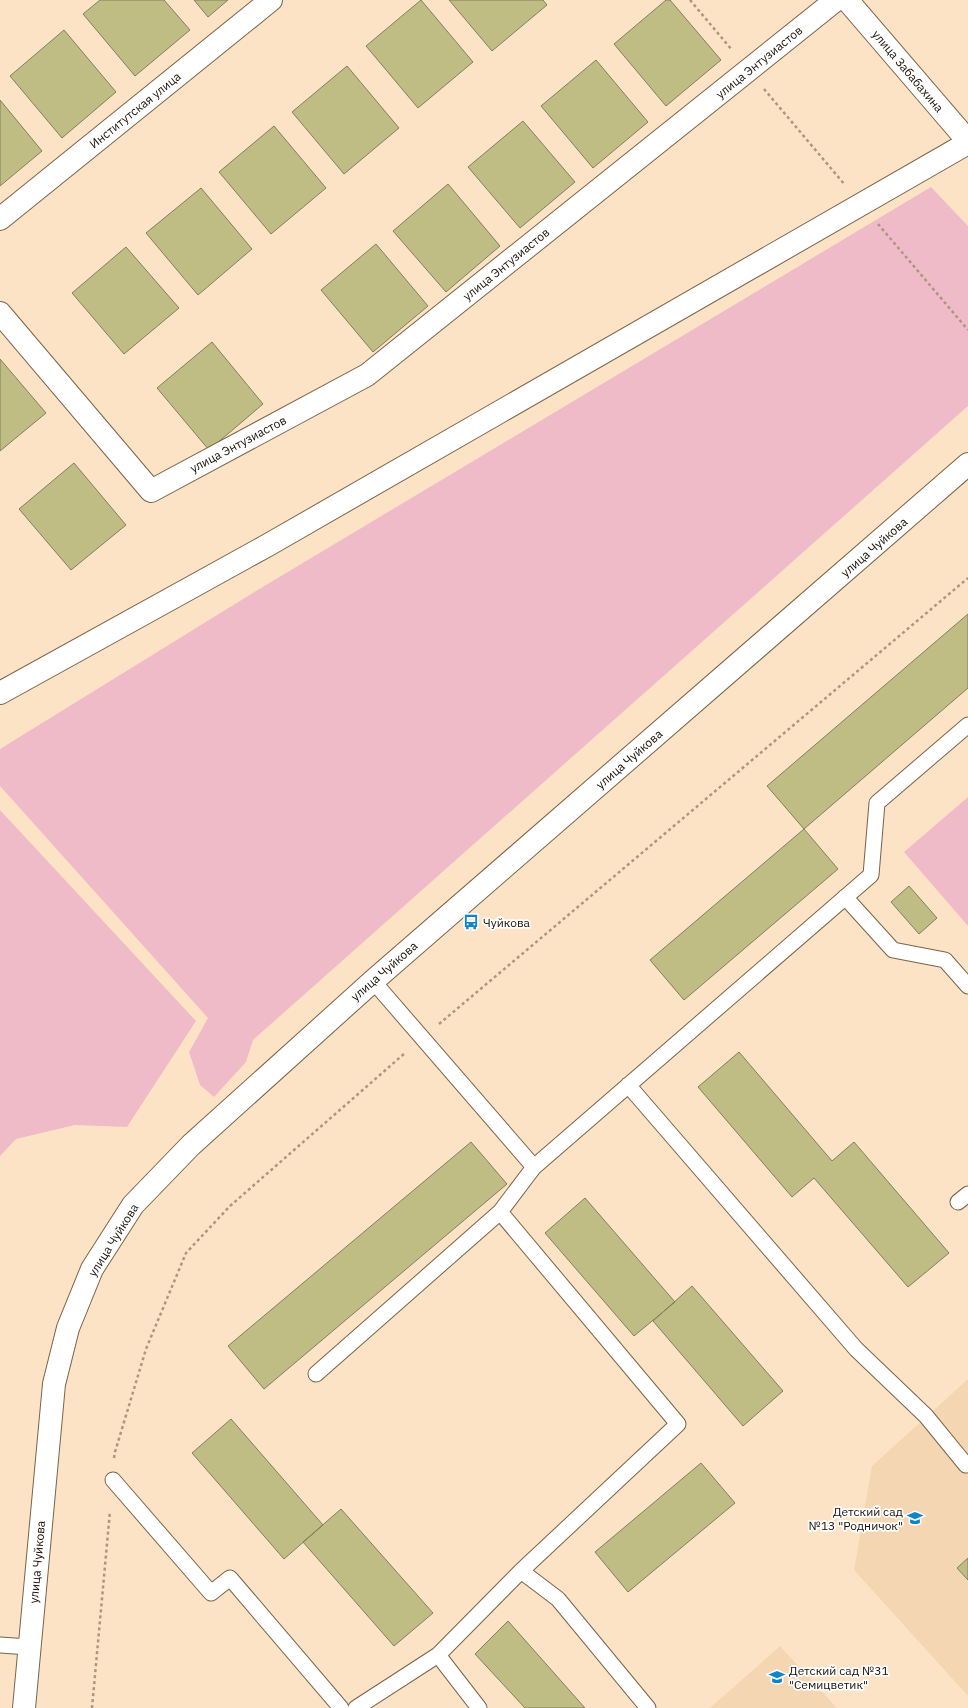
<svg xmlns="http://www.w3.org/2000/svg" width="968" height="1708" font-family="'IBM Plex Sans',sans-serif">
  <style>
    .built { fill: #f4d6b2 }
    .green { fill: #f0bbc8 }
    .building { fill: #c0bd84; stroke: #807f5d }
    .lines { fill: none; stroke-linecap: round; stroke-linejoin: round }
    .service-casing { stroke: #796349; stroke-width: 17 }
    .minor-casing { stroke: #796349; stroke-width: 24 }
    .tertiary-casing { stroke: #796349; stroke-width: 24 }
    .path { stroke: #ab9780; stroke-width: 2.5; stroke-dasharray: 3 3; stroke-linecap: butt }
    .service { stroke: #fff; stroke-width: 15 }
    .minor { stroke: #fff; stroke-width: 22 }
    .tertiary { stroke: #fff; stroke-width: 22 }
    .labels { text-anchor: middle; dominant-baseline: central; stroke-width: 3.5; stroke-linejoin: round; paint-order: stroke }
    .street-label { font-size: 12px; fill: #170f05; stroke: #fff }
    .poi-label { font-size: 12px; fill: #170f05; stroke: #fff; text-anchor: start }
  </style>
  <rect width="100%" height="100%" fill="#fde3c5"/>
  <path class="built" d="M968 1379V1696L854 1570 872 1466Z
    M780 1646 837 1708H710Z"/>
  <path class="green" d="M931 187 968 226V406L253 1040 246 1062 214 1097 200 1085 189 1052 208 1018 0 786V749L256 591Z
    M968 797V926L904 852Z
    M0 810 196 1021 127 1127 75 1125 16 1139 0 1156Z"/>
  <path class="building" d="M100 0H164L190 30 135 76 83 14Z
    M194 0H228L208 17Z
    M421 0 473 62 418 108 366 46Z
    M449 0H543L547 5 492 51Z
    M666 0H670L721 60 666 106 614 44Z
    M64 30 116 92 62 138 10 76Z
    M596 60 648 122 593 168 541 106Z
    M347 66 399 128 344 174 292 112Z
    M0 100 42 151 0 186Z
    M523 121 575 182 520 228 468 167Z
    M274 126 326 188 271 234 219 172Z
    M448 184 500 246 446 292 393 231Z
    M201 188 252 249 198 295 146 233Z
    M376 244 428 306 373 352 321 290Z
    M126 247 179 308 124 354 72 293Z
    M212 342 263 404 209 450 157 388Z
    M0 359 46 413 0 451Z
    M74 463 126 525 71 570 19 509Z
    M968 614V688L804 829 767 786Z
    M804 829 838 869 684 1000 650 960Z
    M909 886 937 918 919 934 891 902Z
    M739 1052 832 1161 854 1142 949 1253 908 1287 814 1178 792 1197 698 1087Z
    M471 1142 507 1184 264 1389 228 1346Z
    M585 1198 675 1302 634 1336 545 1233Z
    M692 1286 783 1391 743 1426 653 1321Z
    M231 1419 323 1525 284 1559 192 1453Z
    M701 1463 735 1503 628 1592 595 1552Z
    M341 1509 433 1613 394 1646 303 1542Z
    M968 1558V1580L957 1568Z
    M508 1621 585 1708H525L475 1654Z"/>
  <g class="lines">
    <defs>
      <path id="service" d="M845 897 893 950 945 960 968 986
        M628 1085 856 1349 926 1416 966 1465
        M534 1167 871 875 877 803 968 725
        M958 1202 968 1194
        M316 1374 500 1212
        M113 1480 211 1593 230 1578 341 1708
        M521 1571 558 1599 648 1708
        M0 1645 29 1647
        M438 1655 479 1708
        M356 1708 438 1655 521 1571 678 1424 500 1212 534 1167 373 981"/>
      <path id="minor" d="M0 219 271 0
        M0 313 151 491 367 375 836 0
        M0 693 268 545 968 143"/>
      <path id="tertiary" d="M847 0 968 141
        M24 1708 54 1384 68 1328 92 1269 133 1205 191 1145 373 981 968 464"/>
    </defs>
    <use href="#service" class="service-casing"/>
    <use href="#minor" class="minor-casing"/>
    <use href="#tertiary" class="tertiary-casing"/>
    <path class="path" d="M690 0 732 50
      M764 89 845 185
      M878 224 968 330
      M439 1024 968 578
      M114 1458 115 1452 146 1349 186 1253 230 1206 405 1053
      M92 1708 110 1511"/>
    <use href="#service" class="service"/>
    <use href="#minor" class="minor"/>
    <use href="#tertiary" class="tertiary"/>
  </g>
  <defs>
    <symbol id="bus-bare" viewBox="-9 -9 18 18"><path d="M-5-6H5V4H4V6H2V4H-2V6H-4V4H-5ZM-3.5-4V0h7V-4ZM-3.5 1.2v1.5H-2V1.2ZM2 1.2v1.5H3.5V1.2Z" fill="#0c85cd" stroke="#fff" stroke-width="2.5" paint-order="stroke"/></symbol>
    <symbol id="school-bare" viewBox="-9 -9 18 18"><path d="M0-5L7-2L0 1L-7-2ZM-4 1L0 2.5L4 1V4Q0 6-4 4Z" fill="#0c85cd" stroke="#fff" stroke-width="2.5" paint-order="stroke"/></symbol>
  </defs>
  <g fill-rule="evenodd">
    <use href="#bus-bare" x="460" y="911" width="22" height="22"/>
    <use href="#school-bare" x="904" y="1507" width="22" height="22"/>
    <use href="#school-bare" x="766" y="1666" width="22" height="22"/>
  </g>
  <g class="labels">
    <g class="street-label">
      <text transform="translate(759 62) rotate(-39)">улица Энтузиастов</text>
      <text transform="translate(908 71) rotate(50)">улица Забабахина</text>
      <text transform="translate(135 110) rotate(-39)">Институтская улица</text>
      <text transform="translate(506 264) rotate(-39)">улица Энтузиастов</text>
      <text transform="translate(238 444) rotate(-28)">улица Энтузиастов</text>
      <text transform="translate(874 547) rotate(-41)">улица Чуйкова</text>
      <text transform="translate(629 759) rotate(-41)">улица Чуйкова</text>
      <text transform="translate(384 971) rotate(-41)">улица Чуйкова</text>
      <text transform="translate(113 1240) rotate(-58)">улица Чуйкова</text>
      <text transform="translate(37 1562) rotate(-85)">улица Чуйкова</text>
    </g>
    <g class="poi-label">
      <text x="483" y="922">Чуйкова</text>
      <text x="903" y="1511" text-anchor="end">Детский сад<tspan x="903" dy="14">№13 "Родничок"</tspan></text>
      <text x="789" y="1670">Детский сад №31<tspan x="789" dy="14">"Семицветик"</tspan></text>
    </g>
  </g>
</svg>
